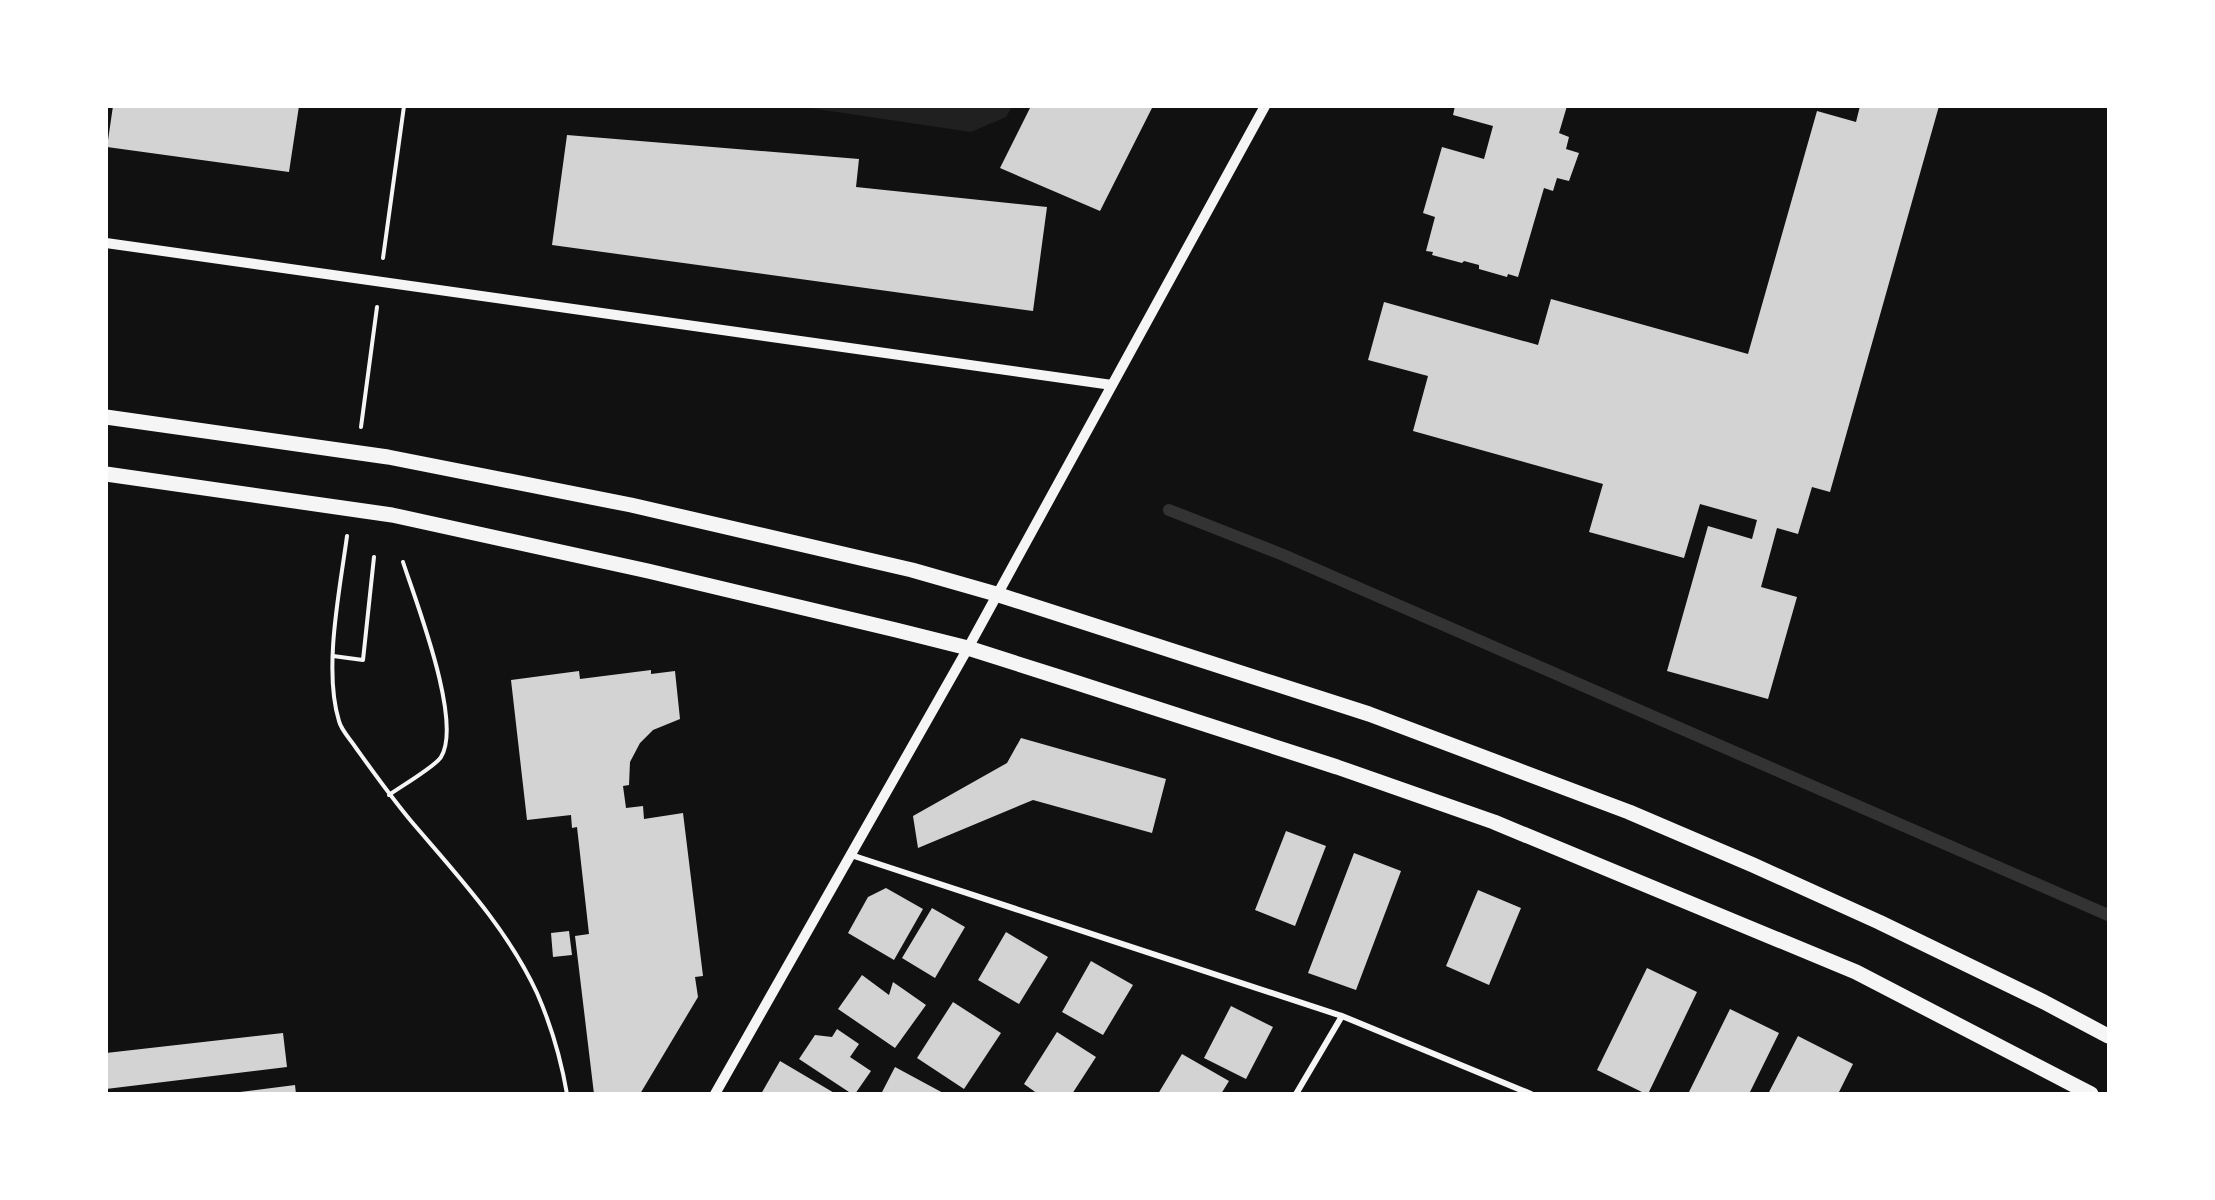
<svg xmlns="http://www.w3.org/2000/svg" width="2215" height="1200" font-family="Signika,sans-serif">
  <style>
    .green { fill: #202020 }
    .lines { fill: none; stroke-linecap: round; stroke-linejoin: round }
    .stream { stroke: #333; stroke-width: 12 }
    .building { fill: #d3d3d3 }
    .path { stroke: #f5f5f5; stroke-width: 4 }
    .minor { stroke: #f5f5f5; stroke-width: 6 }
    .tertiary { stroke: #f5f5f5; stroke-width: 10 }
    .primary { stroke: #f5f5f5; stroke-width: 15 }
  </style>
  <rect width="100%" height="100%" fill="#111"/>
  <path class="green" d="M803 107H1012L1006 117 971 132Z"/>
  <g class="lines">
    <path class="stream" d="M1169 510 1281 554 2108 915"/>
  </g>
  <path class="building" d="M113 106H299L289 172 107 147Z
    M1031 106H1153L1100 211 1000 168Z
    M1455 106H1567L1559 133 1569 137 1566 149 1579 153 1569 181 1557 178 1553 191 1544 188 1518 277 1508 274 1507 277 1479 269V265L1464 261 1462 263 1432 255 1433 252 1426 251 1435 217 1423 213 1442 147 1484 159 1493 126 1453 115Z
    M1860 106H1939L1830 492 1812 487 1798 534 1777 528 1761 587 1797 597 1768 699 1667 671 1708 526 1752 539 1757 520 1700 504 1684 558 1589 532 1603 484 1413 431 1428 376 1368 360 1384 302 1538 345 1551 299 1748 354 1817 111 1856 122Z
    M567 135 859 159 856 187 1047 207 1033 311 552 245Z
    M651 670V674L675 671 680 719 653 730 640 743 630 762 629 785 623 786 626 808 643 806 644 819 683 813 703 976 695 977 698 997 640 1094H594L575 936 589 934 577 827 572 828 571 815 527 820 511 680 579 671 580 679Z
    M1021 738 1166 779 1152 833 1033 800 918 848 913 816 1007 763Z
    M1286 831 1326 846 1295 926 1255 910Z
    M1354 853 1401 871 1356 990 1308 973Z
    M886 888 923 909 894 960 848 933 868 897Z
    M1478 890 1521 908 1489 985 1446 966Z
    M932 908 965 927 935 978 902 958Z
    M569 931 572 955 553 957 551 933Z
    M1006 932 1048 957 1019 1004 978 980Z
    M1091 961 1133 985 1103 1035 1062 1012Z
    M1647 968 1697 992 1648 1094H1646L1597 1070Z
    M862 975 889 995 893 982 926 1005 895 1048 838 1009Z
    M953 1002 1001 1033 964 1089 917 1058Z
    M1231 1006 1273 1027 1246 1079 1204 1058Z
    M1730 1009 1779 1033 1749 1094H1688Z
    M837 1029 859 1044 850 1057 871 1071 855 1094H852L799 1059 815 1035 832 1037Z
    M1057 1032 1096 1057 1072 1094H1038L1024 1084Z
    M283 1033 287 1067 106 1089V1053Z
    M1798 1036 1853 1064 1838 1094H1768Z
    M1182 1054 1229 1081 1221 1094H1158Z
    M780 1061 836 1094H761Z
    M895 1067 945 1094H881Z
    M295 1085 296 1094H240V1092Z"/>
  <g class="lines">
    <path class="path" d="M383 258 404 106
      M361 427 377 307
      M347 536C340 589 323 669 339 721 341 730 351 740 356 748 374 773 391 797 411 821 457 875 507 928 537 993 551 1025 561 1059 567 1094
      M333 656 363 660 374 557
      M389 795C400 787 436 766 441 757 463 722 416 602 403 562"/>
    <path class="minor" d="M851 855 1342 1016 1531 1094
      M1296 1094 1342 1016"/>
    <path class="tertiary" d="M106 243 1112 385
      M715 1094 968 648 1265 106"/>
    <path class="primary" d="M106 417 388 457 631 505 912 570 996 594 1369 714 1629 812 1753 865 1879 922 2044 1002 2108 1036
      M106 474 392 515 648 571 896 630 968 648 1059 677 1337 767 1494 822 1856 972 2091 1094"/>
  </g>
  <rect width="2215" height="1200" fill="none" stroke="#ffffff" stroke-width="216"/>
</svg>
